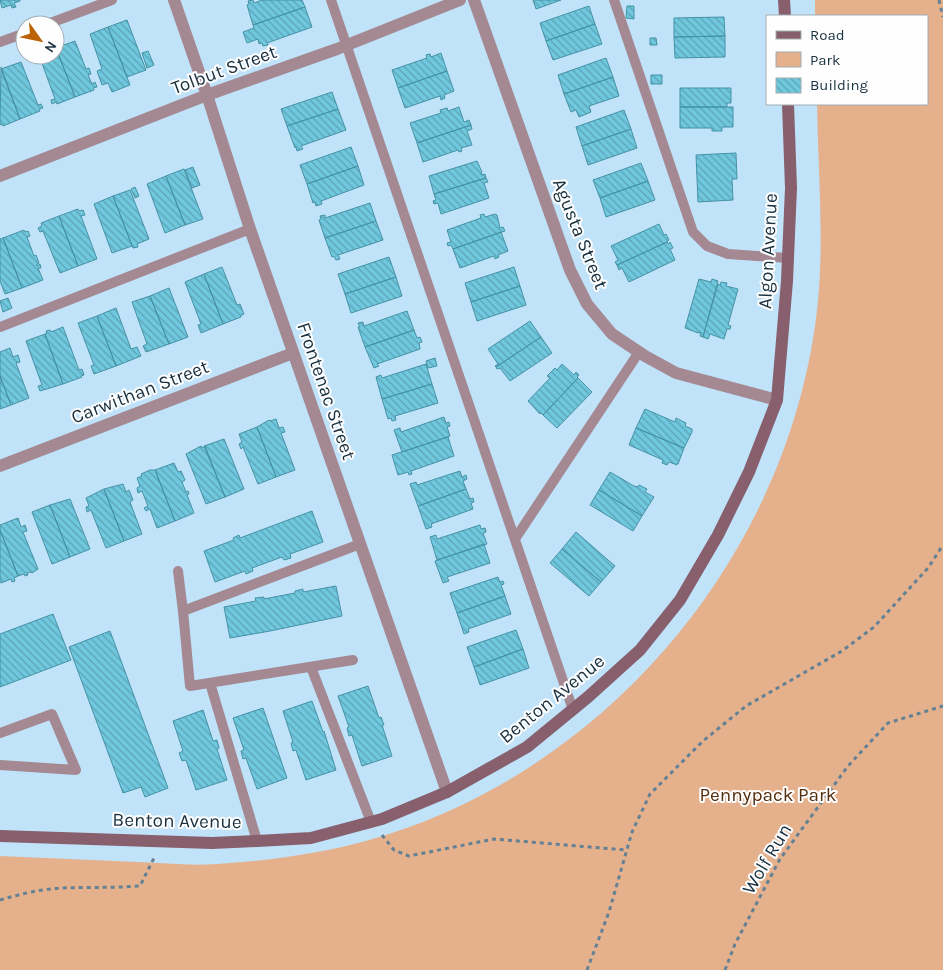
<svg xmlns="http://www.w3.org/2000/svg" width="943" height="970" font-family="Karla,sans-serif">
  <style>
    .green { fill: #e5b18d }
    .building { fill: url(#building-back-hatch); stroke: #4592a5 }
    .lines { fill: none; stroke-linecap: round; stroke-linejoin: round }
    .path { stroke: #648194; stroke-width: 3; stroke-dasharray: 4 4; stroke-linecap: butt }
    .lane { stroke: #a48892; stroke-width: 10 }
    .street { stroke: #a48892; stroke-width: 12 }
    .secondary { stroke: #875f6d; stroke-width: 12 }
    .labels { text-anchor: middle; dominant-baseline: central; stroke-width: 4; stroke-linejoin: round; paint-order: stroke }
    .street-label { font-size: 19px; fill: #18303f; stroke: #fefefe }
    .park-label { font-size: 19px; fill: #552e0e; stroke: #fefefe }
  </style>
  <defs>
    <pattern id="building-back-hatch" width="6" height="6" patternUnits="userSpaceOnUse" patternTransform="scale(1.25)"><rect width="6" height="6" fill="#70c8de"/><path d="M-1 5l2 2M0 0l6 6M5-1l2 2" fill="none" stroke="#5ba3b5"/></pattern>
  </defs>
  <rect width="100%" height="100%" fill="#c0e3fa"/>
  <path class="green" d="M815 0H943V970H0V856C46 858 92 860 138 862 164 863 191 866 217 864 254 862 292 857 328 850 588 797 792 564 818 301 824 236 818 170 817 104H927V16H815Z"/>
  <path class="building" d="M0 0H20V1L14 3 16 7 12 8 11 5 2 8Z
    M253 0 254 3 262 0H302L305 7 253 25 247 5 249 4 248 1Z
    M533 0H561L536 9Z
    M589 6 595 24 546 41 540 23Z
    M627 6H634V19L626 18Z
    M305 7 312 27 267 43 268 45 263 46 262 43 259 44 258 39 247 43 243 32 254 28 253 25Z
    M724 17 725 36 674 37V18Z
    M127 20 146 70 127 77 108 27Z
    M595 24 602 44 553 60 546 41Z
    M108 27 130 85 112 92 108 83 102 85 97 71 102 69 90 34Z
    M725 36V57L675 58 674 37Z
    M650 38H656L657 45H650Z
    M75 41 86 69 89 68 91 74 88 75 92 84 95 82 97 87 93 88 94 90 75 97 56 48Z
    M56 48 75 97 57 104 56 102 52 104 51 100 55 99 39 55H55Z
    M148 51 154 65 147 68 142 53Z
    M441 53 447 71 398 88 392 70 427 58 426 55 430 54 431 57Z
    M606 58 613 77 564 94 558 75Z
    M21 62 38 105 41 104 43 108 39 109 40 111 20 119 1 69Z
    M1 67 20 119 3 126 2 124 0 125Z
    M447 71 454 91 444 95 445 98 441 100 440 96 405 108 398 88Z
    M651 75H662V84H651Z
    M613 77 619 96 589 106 591 112 579 117 576 110 571 112 564 94Z
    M680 88H731V103H727V107H680Z
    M332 92 338 109 287 126 281 109Z
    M459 107 464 122 469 120 471 125 417 143 410 123 441 113 440 110 447 108 448 111Z
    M680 107H733V127H722V131H712V128H680Z
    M338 109 346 130 301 146 303 149 297 151 296 147 295 148 287 126Z
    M624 110 631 129 582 146 576 127Z
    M471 125 472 129 467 131 472 145 461 148 462 151 459 152 458 150 423 162 417 143Z
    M631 129 637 148 588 165 582 146Z
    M351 147 358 166 307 184 300 165Z
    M736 153 737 179H732L733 200 698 202 696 155Z
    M477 161 482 172 481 175 485 174 486 178 434 194 429 176Z
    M641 163 648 181 600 198 593 180Z
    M358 166 364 185 321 201 322 204 316 206 315 202 313 203 307 184Z
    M193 167 200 185 192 188 185 170Z
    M184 169 203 219 185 225 166 176Z
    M166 176 185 225 165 233 147 184Z
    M486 178 488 182 484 183 489 198 441 214 438 203 434 204 433 201 436 200 434 194Z
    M648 181 655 200 606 217 600 198Z
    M135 187 139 196 135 198 131 189Z
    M130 190 149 239 137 244 138 247 133 248 113 196Z
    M113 196 132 246 112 253 94 204Z
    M370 203 376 221 325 238 319 220 321 219 320 216 325 215V218Z
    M78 209 79 211 83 210 85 215 81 216 97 259 78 266 59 216Z
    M484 214 485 217 495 214 497 215 500 228 503 227 505 231 453 249 451 245 448 246 447 243 451 242 447 230 481 218 480 215Z
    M59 216 78 266 60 273 43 231 40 232 38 228 42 226 41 223Z
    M376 221 383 240 338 255 340 259 336 260 334 256 332 257 325 238Z
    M659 224 664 235 666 234 669 240 667 242 617 265 615 262 618 260 611 246Z
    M24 230 25 232 28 231 30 236 27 237 34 256 36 255 39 263 37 264V266L40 264 41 268H38L43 280 22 288 3 238Z
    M501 232 508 251 498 255 499 257 495 259 494 256 460 268 453 249Z
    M3 238 22 288 5 294 0 281V239Z
    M667 242 668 244 670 242 673 248 670 249 675 260 629 282 622 268 619 270 617 265Z
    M389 257 396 277 345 294 338 274Z
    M222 267 237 305 240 304 244 314 241 315V317L223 324 204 274Z
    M514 267 520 286 471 302 465 283Z
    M204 274 223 324 201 333 198 325 201 324 185 282Z
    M396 277 402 296 351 313 345 294Z
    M699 279 711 282 712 279 718 281 703 337 700 336 701 332 698 333 685 328Z
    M721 282 727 283 726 286 738 289 728 325 731 326 730 329H727L724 339 710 334 708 339 703 337 718 284 720 285Z
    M520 286 526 305 477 321 471 302Z
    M169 288 188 337 169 344 150 296Z
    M150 296 169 344 146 352 143 346 147 344 132 302Z
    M8 298 12 308 3 312 0 301Z
    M116 308 131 349 137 347 141 356 116 366 97 316Z
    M407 311 414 330 365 347 358 327H360L358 323 363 322 364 326Z
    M97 316 116 366 94 374 91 366 94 365 78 323Z
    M530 321 541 337 496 367 495 366 498 364 488 349Z
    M63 327 79 370 82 369 84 375 81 376 82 377 63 384 45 334 47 333 46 331 50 330 51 332Z
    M414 330 417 338 420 337 422 342 419 343 420 349 377 364 379 366 374 368 365 347Z
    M45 334 63 384 40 391 38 386 42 385 26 341Z
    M541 337 552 353 510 381 500 368 497 369 496 367Z
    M10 348 13 357 18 355 20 362 16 363 29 398 11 405 0 376V352Z
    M435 358 437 366 428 368 426 361Z
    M426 364 432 384 382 399 376 377 381 375 382 378Z
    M562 364 574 375 576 372 579 375 577 377 578 378 543 415 541 413 540 414 528 401 550 378 547 376 555 368 557 370Z
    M0 376 11 405 0 409Z
    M578 378 592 392 557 428 543 415Z
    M432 384 438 403 395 416 396 420 392 421 391 418 388 419 382 399Z
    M645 409 675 422 676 418 686 423 685 426 692 429V432L684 448 636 428Z
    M444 417 446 423 449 422 450 426 447 427 450 436 402 452 394 430 400 428 401 432Z
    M276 419 279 428 283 427 285 432 281 433 295 470 276 477 257 427 269 420 270 421Z
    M257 427 276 477 258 484 243 447 241 449 239 444 242 442 239 434Z
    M636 428 684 448 678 464 677 463V465L669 462 667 465 662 463 663 460 629 445Z
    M448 437 454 456 411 471 412 474 409 475 408 472 398 475 392 455Z
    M224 439 244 489 225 497 204 446Z
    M201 446 202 448 205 446 225 497 206 504 186 454Z
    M174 463 178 472 181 471 185 480 182 482 186 492 188 491 189 494 187 495 194 513 175 521 155 470Z
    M150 470H155L175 521 157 528 150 509 146 511 144 508 148 506 142 491 138 493 137 488 140 486 137 478 142 476 141 474Z
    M460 471 462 477 466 475 467 479 463 481 466 489 418 506 410 484 416 482 417 485Z
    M610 472 634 486 638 487 639 485 647 489 645 492 654 497 642 516 599 490Z
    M123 484 126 492 129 490 133 500 130 502 142 534 124 541 104 489Z
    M104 489 124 541 106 548 91 510 87 512 86 507 89 506 86 498Z
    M466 489 470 499 473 498 474 502 471 503 473 509 431 524 432 527 426 529 418 506Z
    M599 490 642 516 633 531 590 505Z
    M70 499 90 549 70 557 50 505Z
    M50 505 70 557 52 564 32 512Z
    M312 511 323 542 290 554 291 558 284 560 282 557 252 568 253 571 246 574 245 571 215 582 204 551 234 540 233 538 239 535 240 538Z
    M18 518 21 527 25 525 27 531 23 532 38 569 32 573 31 572 27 573 28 575 25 576 24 574 18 576 0 530V525Z
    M480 525 481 529 485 528 486 532 483 533 487 544 437 560 430 537 436 535 437 539Z
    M0 530 18 576 14 578 15 581 12 582 11 579 1 583 0 581Z
    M576 532 615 566 601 582 562 549Z
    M484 544 490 563 447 577 449 581 443 583 435 561Z
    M562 549 601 582 589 596 550 563Z
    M498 577 500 582 503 581 504 584 501 585 505 596 457 613 450 593Z
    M336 586 342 616 270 631 230 638 224 607 256 601 255 598 264 597V599L295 593V591L303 589V592Z
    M505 596 511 614 468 629 469 632 464 634 457 613Z
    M53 614 71 660 0 687V634Z
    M516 630 523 649 474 667 467 647Z
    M110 631 168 788 145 797 141 787 123 793 69 647Z
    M523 649 529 668 480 685 474 667Z
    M368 686 379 718 381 717 384 725H382L392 756 362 766 352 735 349 736 347 728 349 727 338 696Z
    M312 701 323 732 324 731 336 770 306 780 296 750 293 751 291 743 293 742 283 711Z
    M263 708 287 778 257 789 246 758 243 759 241 751 244 750 233 718Z
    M203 710 213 741 217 740 219 748 217 749 227 780 196 790 186 760 182 761 179 753 183 751 173 721Z"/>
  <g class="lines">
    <path class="path" d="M939 0 943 17
      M382 835 394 850 409 856 494 839 626 850
      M0 900C20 894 41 889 62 888 88 887 114 888 140 886L155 856
      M587 970 609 912 632 832 650 794 703 741 746 706 842 651 874 627 928 568 943 545
      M725 970 735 944 780 859 848 766 888 723 943 706"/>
    <path class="lane" d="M331 0 573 710
      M614 0 693 232 707 246 728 254 788 258
      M45 25 112 0
      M0 42 25 33
      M0 327 250 229
      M515 539 639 352
      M178 571 183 611
      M353 660 190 686 183 611 360 544
      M311 667 371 822
      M210 683 257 841
      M0 733 52 714 76 770 0 765"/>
    <path class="street" d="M174 0 207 95 250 229 447 792
      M474 0 570 270 587 304 612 334 645 356 676 373 777 400
      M0 176 207 95 337 49 460 0
      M0 466 293 353"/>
    <path class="secondary" d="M784 0 785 16
      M0 836 212 843 257 841 311 838 382 819 447 792 527 747 588 697 640 650 680 600 718 535 749 472 777 400 787 281 791 188 788 104"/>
  </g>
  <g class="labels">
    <g class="street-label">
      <text transform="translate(224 70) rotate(-20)">Tolbut Street</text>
      <text transform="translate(580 234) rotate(68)">Agusta Street</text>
      <text transform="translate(768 251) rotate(-87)">Algon Avenue</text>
      <text transform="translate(326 391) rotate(71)">Frontenac Street</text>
      <text transform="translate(140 392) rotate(-21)">Carwithan Street</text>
      <text transform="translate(552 699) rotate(-39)">Benton Avenue</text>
      <text transform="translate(177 821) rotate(1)">Benton Avenue</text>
      <text transform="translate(767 859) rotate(-59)">Wolf Run</text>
    </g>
    <g class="park-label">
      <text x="768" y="795">Pennypack Park</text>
    </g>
  </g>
  <rect x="766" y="15" width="162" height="90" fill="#fefefe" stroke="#a2acb2"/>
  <rect x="776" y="31" width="25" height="8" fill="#875f6d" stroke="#a2acb2"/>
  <text x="810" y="40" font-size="15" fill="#18303f">Road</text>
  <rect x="776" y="52" width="25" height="15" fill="#e5b18d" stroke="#a2acb2"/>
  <text x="810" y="65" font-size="15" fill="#18303f">Park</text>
  <rect x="776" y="78" width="25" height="15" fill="url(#building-back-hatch)" stroke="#a2acb2"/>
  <text x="810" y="90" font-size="15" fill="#18303f">Building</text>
  <g transform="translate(40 40) rotate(123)"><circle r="24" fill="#fefefe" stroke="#a2acb2"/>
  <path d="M0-4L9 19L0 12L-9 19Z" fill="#bb6202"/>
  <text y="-8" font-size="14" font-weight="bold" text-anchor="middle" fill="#18303f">N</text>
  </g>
</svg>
